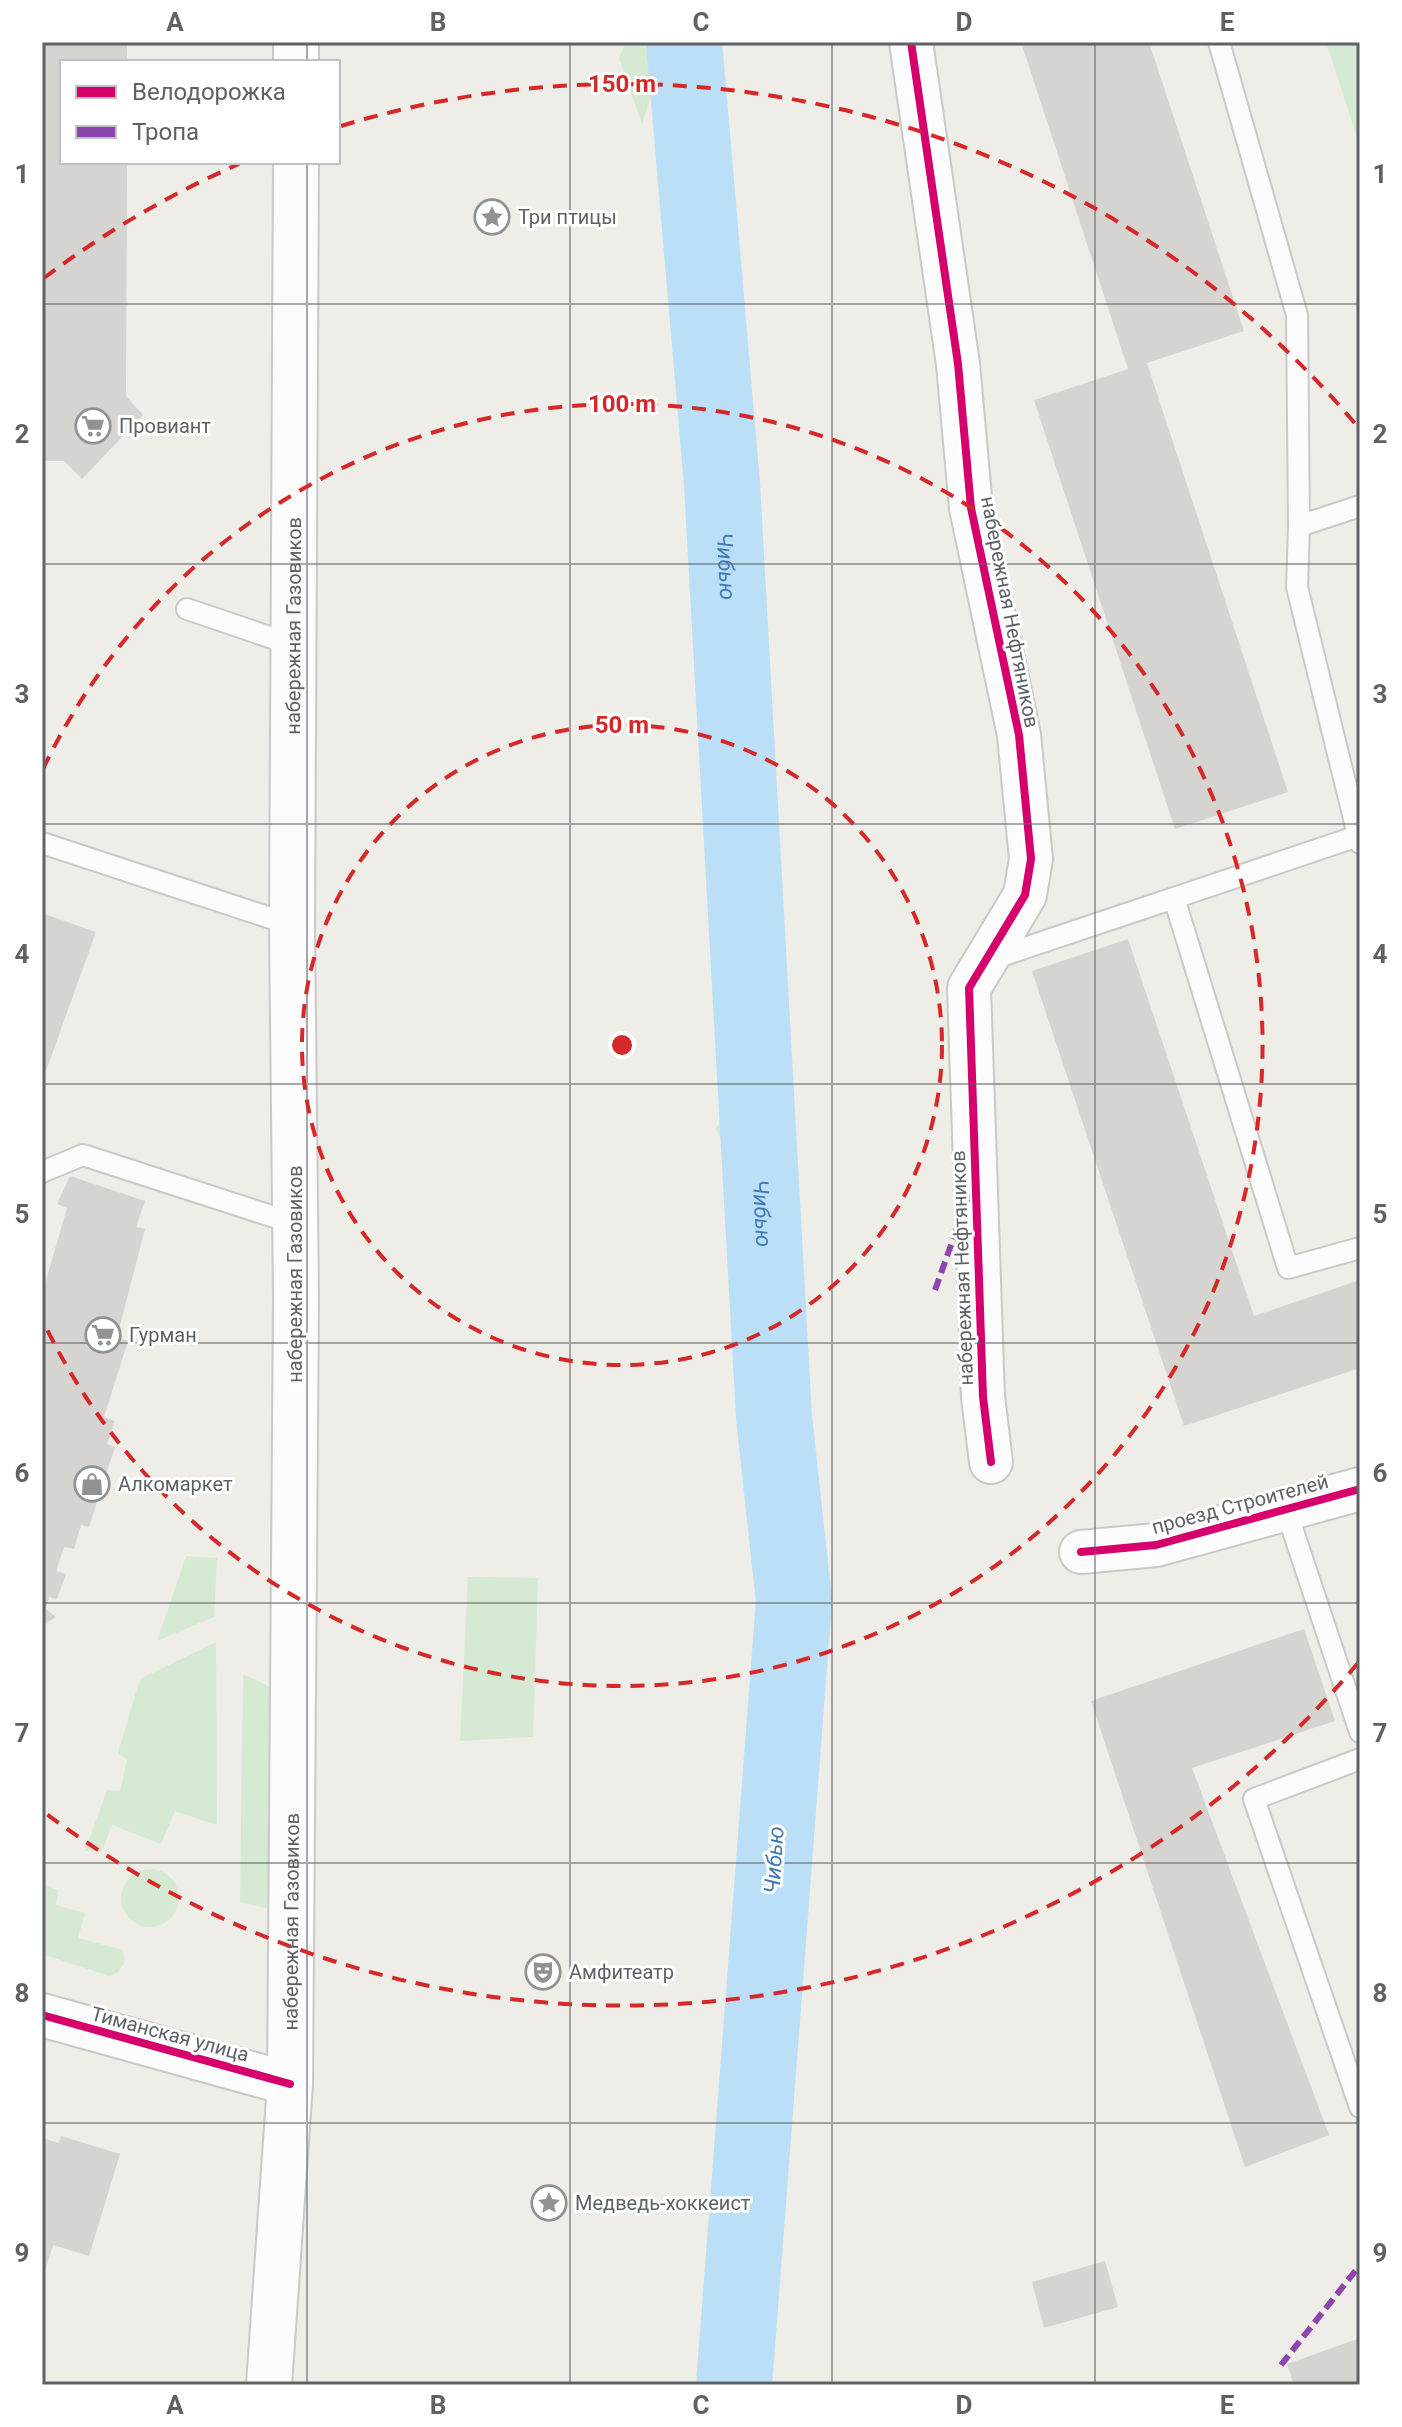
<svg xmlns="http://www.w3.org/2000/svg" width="1402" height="2427" font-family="Roboto,sans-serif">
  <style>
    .green { fill: #d6ead3 }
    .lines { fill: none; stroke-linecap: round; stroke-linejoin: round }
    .river { stroke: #bcdff8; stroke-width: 76 }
    .building { fill: #d5d4d1 }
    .service-casing { stroke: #c9c9c9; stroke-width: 24 }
    .minor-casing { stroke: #c9c9c9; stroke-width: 46 }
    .secondary-casing { stroke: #c9c9c9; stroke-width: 48 }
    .service { stroke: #fcfcfc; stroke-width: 20 }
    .minor { stroke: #fcfcfc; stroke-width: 42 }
    .secondary { stroke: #fcfcfc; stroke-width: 44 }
    .quiet { stroke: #8e44ad; stroke-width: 6; stroke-dasharray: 12 6; stroke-linecap: butt }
    .cycleway-casing { stroke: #fff; stroke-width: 13 }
    .cycleway { stroke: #d6006c; stroke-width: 8 }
    .grid { fill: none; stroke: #5e6267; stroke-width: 2; stroke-opacity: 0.55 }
    .ring { fill: none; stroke: #d62828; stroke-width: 4; stroke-dasharray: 14 10 }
    .labels { text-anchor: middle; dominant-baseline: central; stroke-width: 6; stroke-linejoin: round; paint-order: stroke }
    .poi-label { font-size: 20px; fill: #5e6267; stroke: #fff; text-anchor: start }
    .street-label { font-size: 20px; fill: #5e6267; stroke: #fff }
    .water-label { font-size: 22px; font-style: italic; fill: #4179b4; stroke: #fff }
    .centre { fill: #d62828; stroke: #fff; stroke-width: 4 }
    .ring-label { font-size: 24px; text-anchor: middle; font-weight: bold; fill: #d62828; stroke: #fff; stroke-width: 6; stroke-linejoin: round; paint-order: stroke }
    .neatline { fill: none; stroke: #5e6267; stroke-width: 3 }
    .grid-label { font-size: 26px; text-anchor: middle; font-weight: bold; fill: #5e6267 }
  </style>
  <rect width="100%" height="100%" fill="#eeede8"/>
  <path class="green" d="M626 42H660L665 53 642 124 619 58Z
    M1326 42H1360V146Z
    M737 1093 756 1140 743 1187 716 1129Z
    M186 1556 217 1558 214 1617 157 1641Z
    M468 1577 538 1578 533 1737 460 1741Z
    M216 1642 217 1825 175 1811 161 1844 112 1825 102 1851H85L107 1790 120 1791 127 1760 118 1753 140 1679Z
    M243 1674 275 1689V1910L240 1902Z
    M121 1898a29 29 0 1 1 58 0a29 29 0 1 1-58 0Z
    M42 1885 58 1890 56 1905 85 1913 78 1938 123 1950 125 1962 118 1972 109 1976 42 1954Z"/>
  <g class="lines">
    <path class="river" id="s1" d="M684 42 722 484 774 1417 794 1601 734 2385"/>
  </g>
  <path class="building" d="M42 42H127V62H62V162H127L126 396 143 415 82 479 64 461H42Z
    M1021 42H1149L1244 331 1147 363 1288 792 1175 829 1034 400 1128 369Z
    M42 913 96 932 42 1082Z
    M1128 939 1254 1316 1360 1280V1368L1184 1426 1032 971Z
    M70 1176 145 1201 136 1227 145 1229 117 1337 128 1341 104 1417 115 1421 107 1444 115 1447 89 1527 81 1525 74 1549 64 1547 56 1571 66 1574 57 1599 49 1597 46 1609 56 1617 42 1626V1294L67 1208 57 1204Z
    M1304 1629 1335 1721 1192 1768 1329 2135 1245 2167 1091 1701Z
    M61 2136 120 2154 89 2256 53 2245 43 2278 42 2138 59 2143Z
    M1105 2261 1118 2307 1044 2328 1032 2282Z
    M1360 2338V2385H1294L1287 2364Z"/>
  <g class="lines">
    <defs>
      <path id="service" d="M1219 42 1297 315 1299 526 1297 587 1360 843
        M1299 526 1360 506
        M187 609 293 645
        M1358 836 1174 898 1288 1268 1360 1248
        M42 843 292 925
        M992 959 1174 898
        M42 1172 83 1155 296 1224
        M1286 1510 1360 1732
        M1360 1759 1254 1799 1360 2107"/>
      <path id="minor" d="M911 42 958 364 971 508 1019 735 1031 859 1025 895 969 988 983 1397 991 1462
        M1081 1552 1156 1545 1360 1489
        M42 2015 290 2084"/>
      <g id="secondary">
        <path d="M296 62V42"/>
        <path id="s2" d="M269 2385 290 2084 296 1300 292 925 296 162"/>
      </g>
    </defs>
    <use href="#service" class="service-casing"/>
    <use href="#minor" class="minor-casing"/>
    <use href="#secondary" class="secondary-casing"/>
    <use href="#service" class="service"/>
    <use href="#minor" class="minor"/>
    <use href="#secondary" class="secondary"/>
    <path class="quiet" d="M935 1290 970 1192
      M1281 2365 1360 2265"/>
    <defs>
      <path id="cycleway" d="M911 42 958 364 971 508 1019 735 1031 859 1025 895 969 988 983 1397 991 1462
        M1081 1552 1156 1545 1360 1489
        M42 2015 290 2084"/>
    </defs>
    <use href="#cycleway" class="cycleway-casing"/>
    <use href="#cycleway" class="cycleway"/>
  </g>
  <path class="grid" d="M307 42V62M570 42V2385M832 42V2385M1095 42V2385M307 162V2385M42 304H1360M42 564H1360M42 824H1360M42 1084H1360M42 1343H1360M42 1603H1360M42 1863H1360M42 2123H1360"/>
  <g class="ring">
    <circle cx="622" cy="1045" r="320"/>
    <path d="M43 769A641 641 0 1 1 43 1321"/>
    <path d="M1358 1663A961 961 0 0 1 44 1812M44 278A961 961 0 0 1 239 164M341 126A961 961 0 0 1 1358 427"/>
  </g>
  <defs>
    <symbol id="sight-ring" viewBox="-11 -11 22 22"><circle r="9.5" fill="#fff" stroke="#909394" stroke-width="1.5"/><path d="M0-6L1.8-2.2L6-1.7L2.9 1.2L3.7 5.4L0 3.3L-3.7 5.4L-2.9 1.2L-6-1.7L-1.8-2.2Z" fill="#909394"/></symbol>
    <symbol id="supermarket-ring" viewBox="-11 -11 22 22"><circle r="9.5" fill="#fff" stroke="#909394" stroke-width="1.5"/><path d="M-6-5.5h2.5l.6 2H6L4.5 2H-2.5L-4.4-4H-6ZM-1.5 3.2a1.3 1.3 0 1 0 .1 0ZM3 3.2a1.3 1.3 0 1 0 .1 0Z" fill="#909394"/></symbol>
    <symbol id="shop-ring" viewBox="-11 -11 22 22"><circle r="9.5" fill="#fff" stroke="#909394" stroke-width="1.5"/><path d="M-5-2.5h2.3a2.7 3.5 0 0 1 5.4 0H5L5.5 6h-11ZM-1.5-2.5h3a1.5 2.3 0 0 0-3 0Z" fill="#909394"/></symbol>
    <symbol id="theatre-ring" viewBox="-11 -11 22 22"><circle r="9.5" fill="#fff" stroke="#909394" stroke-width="1.5"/><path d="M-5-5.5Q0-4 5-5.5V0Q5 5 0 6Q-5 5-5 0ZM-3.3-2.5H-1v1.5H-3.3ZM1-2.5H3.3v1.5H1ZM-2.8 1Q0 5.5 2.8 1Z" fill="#909394"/></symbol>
  </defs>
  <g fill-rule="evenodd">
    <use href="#sight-ring" x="472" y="197" width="40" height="40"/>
    <use href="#supermarket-ring" x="73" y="406" width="40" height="40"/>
    <use href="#supermarket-ring" x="83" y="1315" width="40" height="40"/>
    <use href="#shop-ring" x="72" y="1464" width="40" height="40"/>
    <use href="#theatre-ring" x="523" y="1952" width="40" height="40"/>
    <use href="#sight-ring" x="529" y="2183" width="40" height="40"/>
  </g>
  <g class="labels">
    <g class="poi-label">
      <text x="518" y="217">Три птицы</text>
      <text x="119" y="426">Провиант</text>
      <text x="129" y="1335">Гурман</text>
      <text x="118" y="1484">Алкомаркет</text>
      <text x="569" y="1972">Амфитеатр</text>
      <text x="575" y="2203">Медведь-хоккеист</text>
    </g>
    <g class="street-label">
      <text transform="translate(1010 612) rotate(79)">набережная Нефтяников</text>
      <text stroke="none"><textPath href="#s2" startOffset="1760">набережная Газовиков</textPath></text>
      <text transform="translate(962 1268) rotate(-92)">набережная Нефтяников</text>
      <text transform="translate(295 1274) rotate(-90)">набережная Газовиков</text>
      <text transform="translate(1240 1504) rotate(-15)">проезд Строителей</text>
      <text stroke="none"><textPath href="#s2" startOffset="464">набережная Газовиков</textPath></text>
      <text transform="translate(170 2034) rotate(15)">Тиманская улица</text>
    </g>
    <g class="water-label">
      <text stroke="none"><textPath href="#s1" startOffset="526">Чибью</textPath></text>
      <text stroke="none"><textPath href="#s1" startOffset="1174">Чибью</textPath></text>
      <text transform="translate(774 1860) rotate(-86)">Чибью</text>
    </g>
  </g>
  <circle cx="622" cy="1045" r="12" class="centre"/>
  <g class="ring-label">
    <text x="622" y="92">150 m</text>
    <text x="622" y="412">100 m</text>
    <text x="622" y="733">50 m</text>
  </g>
  <rect width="1402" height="2427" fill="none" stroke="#ffffff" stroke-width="88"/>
  <rect x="60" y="60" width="280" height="104" fill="#ffffff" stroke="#bfc0c2" stroke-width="2"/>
  <rect x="76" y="86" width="40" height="12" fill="#d6006c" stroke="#bfc0c2" stroke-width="2"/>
  <text x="132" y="100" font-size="24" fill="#5e6267">Велодорожка</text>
  <rect x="76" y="126" width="40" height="12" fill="#8e44ad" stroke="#bfc0c2" stroke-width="2"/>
  <text x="132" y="140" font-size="24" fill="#5e6267">Тропа</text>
  <rect x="44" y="44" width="1314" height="2339" class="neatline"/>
  <g class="grid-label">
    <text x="175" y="31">A</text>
    <text x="438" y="31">B</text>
    <text x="701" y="31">C</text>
    <text x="964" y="31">D</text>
    <text x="1227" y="31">E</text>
    <text x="22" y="183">1</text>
    <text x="1380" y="183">1</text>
    <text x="22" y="443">2</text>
    <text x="1380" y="443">2</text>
    <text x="22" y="703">3</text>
    <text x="1380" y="703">3</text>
    <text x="22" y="963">4</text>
    <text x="1380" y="963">4</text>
    <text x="22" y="1223">5</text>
    <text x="1380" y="1223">5</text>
    <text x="22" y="1482">6</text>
    <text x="1380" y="1482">6</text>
    <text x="22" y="1742">7</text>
    <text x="1380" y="1742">7</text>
    <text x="22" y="2002">8</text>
    <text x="1380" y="2002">8</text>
    <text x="22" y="2262">9</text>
    <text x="1380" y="2262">9</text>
    <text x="175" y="2414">A</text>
    <text x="438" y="2414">B</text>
    <text x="701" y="2414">C</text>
    <text x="964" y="2414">D</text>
    <text x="1227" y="2414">E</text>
  </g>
</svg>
